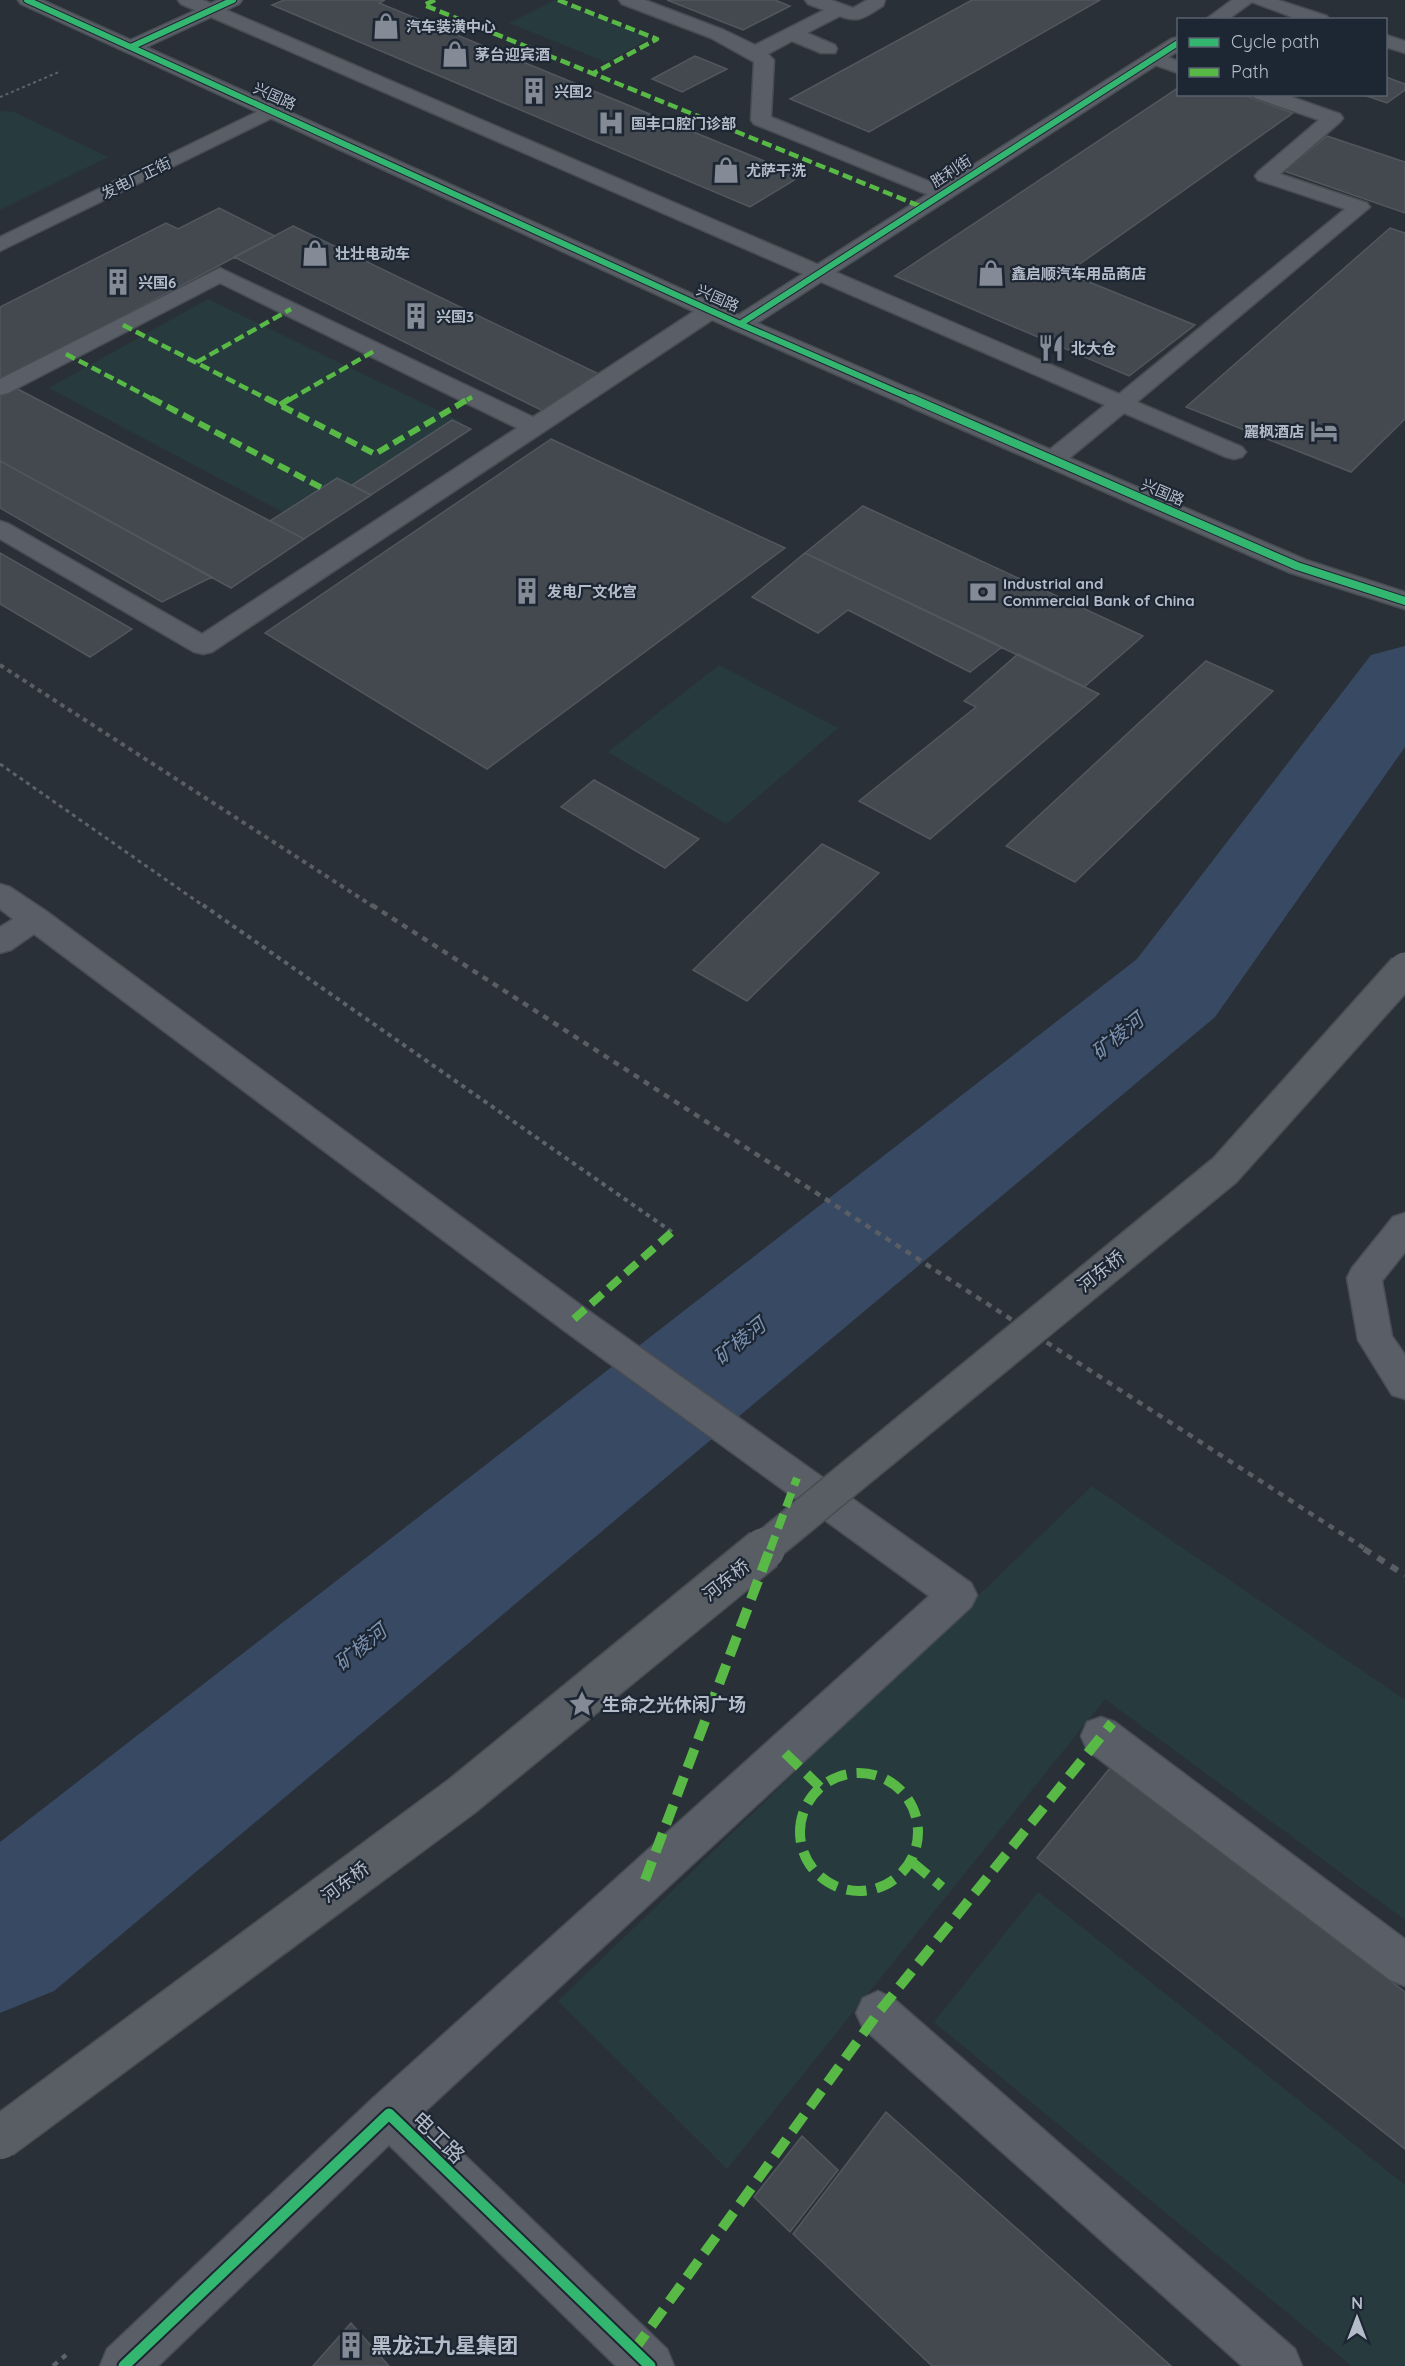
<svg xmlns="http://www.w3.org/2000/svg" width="1405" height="2366" font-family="Quicksand,'Noto Sans SC',sans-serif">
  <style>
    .green { fill: #273a3e }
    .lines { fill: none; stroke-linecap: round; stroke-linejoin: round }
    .river { fill: #384963; fill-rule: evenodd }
    .building { fill: #444950; stroke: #52575f; stroke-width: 1.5 }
    .service-casing { stroke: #484c53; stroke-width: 3 }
    .minor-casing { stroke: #484c53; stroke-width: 3 }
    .tertiary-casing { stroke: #484c53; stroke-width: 3 }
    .secondary-casing { stroke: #484c53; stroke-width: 3 }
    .path-far3 { stroke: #5d636a; stroke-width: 2; stroke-dasharray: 3 3; stroke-linecap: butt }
    .path-far2 { stroke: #5d636a; stroke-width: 3; stroke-dasharray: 4 4; stroke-linecap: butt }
    .path-far1 { stroke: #5d636a; stroke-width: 4; stroke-dasharray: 4.5 4.5; stroke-linecap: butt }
    .path { stroke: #5d636a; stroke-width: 4.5; stroke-dasharray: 6 6; stroke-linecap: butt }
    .service { fill: #5a5e66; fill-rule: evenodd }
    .minor { fill: #5a5e66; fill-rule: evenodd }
    .tertiary { fill: #5a5e66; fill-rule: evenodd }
    .secondary { fill: #595d64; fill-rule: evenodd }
    .rail-far2 { stroke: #595d64; stroke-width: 4; stroke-dasharray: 4.5 4.5; stroke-linecap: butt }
    .rail-far1 { stroke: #595d64; stroke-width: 4.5; stroke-dasharray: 6 6; stroke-linecap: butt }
    .rail { stroke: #595d64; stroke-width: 6; stroke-dasharray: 8 8; stroke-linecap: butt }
    .secondary-bridge-far1-casing { stroke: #484c53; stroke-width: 36; stroke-linecap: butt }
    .secondary-bridge-casing { stroke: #484c53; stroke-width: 45; stroke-linecap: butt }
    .secondary-bridge-far1 { stroke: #595d64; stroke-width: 33 }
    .secondary-bridge { stroke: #595d64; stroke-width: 42 }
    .quiet-far3 { stroke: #58b947; stroke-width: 4.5; stroke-dasharray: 10 4.5; stroke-linecap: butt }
    .quiet-far2 { stroke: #58b947; stroke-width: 6; stroke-dasharray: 12 6; stroke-linecap: butt }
    .quiet-far1 { stroke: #58b947; stroke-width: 8; stroke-dasharray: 15 8; stroke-linecap: butt }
    .quiet { stroke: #58b947; stroke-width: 10; stroke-dasharray: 20 10; stroke-linecap: butt }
    .cycleway-far2-casing { stroke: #1d2633; stroke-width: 8 }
    .cycleway-far1-casing { stroke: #1d2633; stroke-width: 10 }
    .cycleway-casing { stroke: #1d2633; stroke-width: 15 }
    .cycleway-far2 { stroke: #33b770; stroke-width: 6 }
    .cycleway-far1 { stroke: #33b770; stroke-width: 8 }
    .cycleway { stroke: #33b770; stroke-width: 11 }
    .labels { text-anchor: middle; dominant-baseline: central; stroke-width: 4.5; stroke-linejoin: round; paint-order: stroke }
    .far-poi-label { font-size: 15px; font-weight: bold; fill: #b4bcc9; stroke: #1d2633; text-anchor: start }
    .far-street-label { font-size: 15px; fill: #b4bcc9; stroke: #1d2633 }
    .street-label { font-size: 18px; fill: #b4bcc9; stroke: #1d2633 }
    .poi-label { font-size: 18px; font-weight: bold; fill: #b4bcc9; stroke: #1d2633; text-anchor: start }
    .water-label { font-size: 20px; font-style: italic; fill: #7c92b1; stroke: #1d2633 }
    .near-street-label { font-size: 21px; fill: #b4bcc9; stroke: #1d2633 }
    .near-poi-label { font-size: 21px; font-weight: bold; fill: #b4bcc9; stroke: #1d2633; text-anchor: start }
  </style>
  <rect width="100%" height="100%" fill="#2a3038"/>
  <path class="green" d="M555 0 651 38 606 62 509 23Z
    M0 111 14 112 108 157 0 210Z
    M208 299 462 422 305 524 49 388Z
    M719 665 838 728 726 824 608 752Z
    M1092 1486 1405 1700V1920L1105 1699 727 2169 558 2001Z
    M1038 1892 1405 2185V2366H1352L934 2022Z"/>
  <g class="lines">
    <path class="river" d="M1405 646V747L1215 1017 54 1991 0 2013V1842L1137 959 1371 655Z"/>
  </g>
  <path class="building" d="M284 0H385L379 3 801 176 750 207 272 5Z
    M667 0H775L790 6 743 30Z
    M972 0H1100L869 132 790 99Z
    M695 56 727 69 682 92 652 79Z
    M1386 77 1405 84V90L1387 103 1361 94H1386Z
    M1178 88V94H1241L1293 113 1067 273 1195 325 1129 376 895 276Z
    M1327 136 1405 162V213L1284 171Z
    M219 208 275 236 0 381V307L166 223 178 229Z
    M293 226 603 376 545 412 234 257Z
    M1390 228 1405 233V419L1351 472 1186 407Z
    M10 385 270 521 304 539 231 588 0 461V390Z
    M452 420 471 429 371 495 352 485Z
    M551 439 785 548 487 769 265 633Z
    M0 461 212 577 162 602 0 508Z
    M337 478 371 495 304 539 270 521Z
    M863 506 1143 636 1084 687 805 553Z
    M0 553 132 629 90 657 0 604Z
    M805 553 1002 647 970 672 848 610 818 633 752 597Z
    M1018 654 1099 694 930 839 859 801 976 707 964 701Z
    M1206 661 1273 691 1075 882 1006 846Z
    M594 780 699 839 665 868 561 807Z
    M822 844 879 873 747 1001 693 970Z
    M1110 1768 1405 1992V2149L1037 1858Z
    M886 2112 1171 2366H932L793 2234Z
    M802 2136 838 2170 790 2232 754 2197Z
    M351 2323 389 2366H313Z"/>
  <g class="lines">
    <defs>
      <path id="service" d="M178 0H203L1119 394 1345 209 1258 180 1255 176 1258 172 1319 120 1255 98 1253 94H1283L1340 114 1343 118 1340 122 1280 174 1367 203 1370 207 1137 402 1242 447 1246 452 1242 457 1234 459 1226 457 1124 413 1061 465 1052 467 1043 465 1040 460 1043 455 1105 405 181 4Z
        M619 0H645L724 30 755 45 824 10 808 4 805 0H831L853 8 867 0H885L883 6C866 16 860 24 840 16L807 33 835 45 837 49 835 53H821L792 41 768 54 774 60 771 117 950 190 953 194 950 198 943 200 936 198 754 124 751 120 754 62 711 38 622 4Z
        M1154 52 1178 61V73L1147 62 1144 58 1147 54Z
        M271 105 278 107 281 111 278 115 0 251V237Z
        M220 268 533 417 702 306 710 304 718 306 721 311 718 316 212 652 203 654 194 652 0 539V521L9 524 202 634 517 428 220 283 8 393 0 395V379Z
        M0 884 10 887 46 911 586 1309 971 1583 977 1595 971 1607 405 2130 389 2136 373 2130 367 2114 373 2098 929 1596 562 1329 34 934 11 950 0 953V927L13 919 0 909Z
        M1405 1213V1252L1382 1281 1392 1336 1405 1355V1399L1392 1395 1358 1340 1347 1278 1352 1268 1393 1217Z
        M1101 1717 1115 1722 1405 1939V1986L1390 1980 1087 1750 1081 1736 1087 1722Z
        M878 1991 893 1998 1295 2349 1302 2366H1242L863 2028 856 2013 863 1998Z"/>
      <path id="minor" d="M218 0H242L239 4 138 51H124L122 47 124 43Z
        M1232 0H1278L1327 16 1329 20H1300L1252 2 1227 20H1205Z
        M1386 35 1405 41V53L1386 47Z
        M1178 37V51L748 329 740 331 732 329 729 324 732 319 1171 39Z"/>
      <path id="tertiary" d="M389 2092 405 2098 667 2349 674 2366H616L389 2145 158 2366H100L107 2349 373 2098Z"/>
      <path id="secondary" d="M18 0H42L748 319 1306 560 1405 592V609L1288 572 732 329 21 4Z"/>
    </defs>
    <use href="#service" class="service-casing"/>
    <use href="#minor" class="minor-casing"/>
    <use href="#tertiary" class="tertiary-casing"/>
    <use href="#secondary" class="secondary-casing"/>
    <path class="path-far3" d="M0 97 59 72"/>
    <path class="path-far2" d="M0 764 205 907"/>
    <path class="path-far1" d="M203 905 672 1232"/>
    <path class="path" d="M53 2366 66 2355"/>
    <use href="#service" class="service"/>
    <use href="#minor" class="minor"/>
    <use href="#tertiary" class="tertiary"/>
    <use href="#secondary" class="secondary"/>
    <path class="rail-far2" d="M0 665 374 907"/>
    <path class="rail-far1" d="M372 905 1367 1550"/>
    <path class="rail" d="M1364 1549 1405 1575"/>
    <defs>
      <path id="secondary-bridge-far1" d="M762 1550 1225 1170 1405 969"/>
      <path id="secondary-bridge" d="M0 2138 462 1796 764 1549"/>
    </defs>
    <use href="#secondary-bridge-far1" class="secondary-bridge-far1-casing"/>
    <use href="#secondary-bridge" class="secondary-bridge-casing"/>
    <use href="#secondary-bridge-far1" class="secondary-bridge-far1"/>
    <use href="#secondary-bridge" class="secondary-bridge"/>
    <path class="quiet-far3" d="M435 0 424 5 922 207
      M558 0 657 39 594 73
      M123 325 269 400
      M66 354 154 400
      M197 362 291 309
      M289 400 376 350
      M467 400 472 397"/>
    <path class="quiet-far2" d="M151 398 322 488
      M266 398 375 454 470 398
      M280 405 291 398"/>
    <path class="quiet-far1" d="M574 1319 672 1232
      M770 1550 797 1478"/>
    <path class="quiet" d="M785 1753 820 1787
      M800 1832a59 59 0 1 1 118 0a59 59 0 1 1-118 0Z
      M912 1862 942 1887
      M645 1880 770 1549
      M634 2350 878 2013 1112 1723"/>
    <defs>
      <path id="cycleway-far2" d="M27 0 740 324 915 400
        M131 47 233 0
        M740 324 1178 43"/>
      <path id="cycleway-far1" d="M911 398 1297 566 1405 601"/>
      <path id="cycleway" d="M124 2366 389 2114 650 2366"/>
    </defs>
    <use href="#cycleway-far2" class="cycleway-far2-casing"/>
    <use href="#cycleway-far1" class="cycleway-far1-casing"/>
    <use href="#cycleway" class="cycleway-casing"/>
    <use href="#cycleway-far2" class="cycleway-far2"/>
    <use href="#cycleway-far1" class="cycleway-far1"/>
    <use href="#cycleway" class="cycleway"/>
  </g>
  <defs>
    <symbol id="shop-bare" viewBox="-9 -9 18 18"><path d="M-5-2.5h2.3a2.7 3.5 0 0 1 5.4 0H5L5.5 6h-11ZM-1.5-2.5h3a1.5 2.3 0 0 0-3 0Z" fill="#848b96" stroke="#1d2633" stroke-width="2.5" paint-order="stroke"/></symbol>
    <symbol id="building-bare" viewBox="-9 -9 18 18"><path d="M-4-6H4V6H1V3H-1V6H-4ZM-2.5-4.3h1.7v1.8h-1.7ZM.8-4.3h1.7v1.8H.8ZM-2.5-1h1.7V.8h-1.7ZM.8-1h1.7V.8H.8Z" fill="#848b96" stroke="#1d2633" stroke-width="2.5" paint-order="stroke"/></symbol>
    <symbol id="hospital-bare" viewBox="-9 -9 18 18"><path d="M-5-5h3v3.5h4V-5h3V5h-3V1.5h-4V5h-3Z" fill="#848b96" stroke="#1d2633" stroke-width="2.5" paint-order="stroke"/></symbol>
    <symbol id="restaurant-bare" viewBox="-9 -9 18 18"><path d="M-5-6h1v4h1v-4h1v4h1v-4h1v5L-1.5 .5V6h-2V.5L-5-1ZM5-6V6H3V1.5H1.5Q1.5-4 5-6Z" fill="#848b96" stroke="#1d2633" stroke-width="2.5" paint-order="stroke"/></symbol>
    <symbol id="hotel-bare" viewBox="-9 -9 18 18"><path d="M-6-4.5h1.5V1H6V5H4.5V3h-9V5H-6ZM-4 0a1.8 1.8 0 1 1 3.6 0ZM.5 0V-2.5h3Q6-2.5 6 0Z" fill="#848b96" stroke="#1d2633" stroke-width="2.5" paint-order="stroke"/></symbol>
    <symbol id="bank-bare" viewBox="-9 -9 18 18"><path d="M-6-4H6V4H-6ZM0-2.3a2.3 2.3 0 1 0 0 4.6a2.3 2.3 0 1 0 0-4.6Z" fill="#848b96" stroke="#1d2633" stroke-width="2.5" paint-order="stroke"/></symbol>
    <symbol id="sight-bare" viewBox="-9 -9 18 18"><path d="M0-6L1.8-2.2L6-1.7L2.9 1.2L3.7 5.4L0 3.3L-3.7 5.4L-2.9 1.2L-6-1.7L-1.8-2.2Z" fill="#848b96" stroke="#1d2633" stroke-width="2.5" paint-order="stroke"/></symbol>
  </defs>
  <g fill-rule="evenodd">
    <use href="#shop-bare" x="367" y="7" width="38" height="38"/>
    <use href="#shop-bare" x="436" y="35" width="38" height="38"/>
    <use href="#building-bare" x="515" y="72" width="38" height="38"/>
    <use href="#hospital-bare" x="592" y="104" width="38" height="38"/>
    <use href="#shop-bare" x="707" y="151" width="38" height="38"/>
    <use href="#shop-bare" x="296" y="234" width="38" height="38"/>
    <use href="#shop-bare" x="972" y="254" width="38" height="38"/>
    <use href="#building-bare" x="99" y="263" width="38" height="38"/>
    <use href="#building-bare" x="397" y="297" width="38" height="38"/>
    <use href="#restaurant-bare" x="1032" y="329" width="38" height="38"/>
    <use href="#hotel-bare" x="1305" y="412" width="38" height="38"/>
    <use href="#building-bare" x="508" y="572" width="38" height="38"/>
    <use href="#bank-bare" x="964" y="573" width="38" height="38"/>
    <use href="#sight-bare" x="563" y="1685" width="38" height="38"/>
    <use href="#building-bare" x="332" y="2326" width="38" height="38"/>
  </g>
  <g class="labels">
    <g class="far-poi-label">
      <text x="406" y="26">汽车装潢中心</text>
      <text x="475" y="54">茅台迎宾酒</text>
      <text x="554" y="91">兴国2</text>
      <text x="631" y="123">国丰口腔门诊部</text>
      <text x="746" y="170">尤萨干洗</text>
      <text x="335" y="253">壮壮电动车</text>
      <text x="1011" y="273">鑫启顺汽车用品商店</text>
      <text x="138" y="282">兴国6</text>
      <text x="436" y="316">兴国3</text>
      <text x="1071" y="348">北大仓</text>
      <text x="1304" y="431" text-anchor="end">麗枫酒店</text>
      <text x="1003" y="583">Industrial and<tspan x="1003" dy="17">Commercial Bank of China</tspan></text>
      <text x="547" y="591">发电厂文化宫</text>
    </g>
    <g class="far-street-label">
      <text transform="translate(275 96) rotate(24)">兴国路</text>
      <text transform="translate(951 171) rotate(-33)">胜利街</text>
      <text transform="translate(136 178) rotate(-26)">发电厂正街</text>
      <text transform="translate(718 298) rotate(24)">兴国路</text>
      <text transform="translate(1163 492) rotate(23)">兴国路</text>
    </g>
    <g class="street-label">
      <text transform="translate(1101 1271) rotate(-39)">河东桥</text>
      <text transform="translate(726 1580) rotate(-39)">河东桥</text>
      <text transform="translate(345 1882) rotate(-37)">河东桥</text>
    </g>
    <g class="poi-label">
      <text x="602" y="1704">生命之光休闲广场</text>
    </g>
    <g class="water-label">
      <text transform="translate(1117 1036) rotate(-39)">矿棱河</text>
      <text transform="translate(739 1341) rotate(-39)">矿棱河</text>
      <text transform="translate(360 1647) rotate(-39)">矿棱河</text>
    </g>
    <g class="near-street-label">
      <text transform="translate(439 2137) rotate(44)">电工路</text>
    </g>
    <g class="near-poi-label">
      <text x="371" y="2345">黑龙江九星集团</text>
    </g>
  </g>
  <rect x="1177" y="18" width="210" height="78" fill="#1d2633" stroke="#59626f" stroke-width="1.5"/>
  <rect x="1189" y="38" width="30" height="9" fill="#33b770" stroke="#59626f" stroke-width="1.5"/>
  <text x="1231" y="48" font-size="18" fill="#b4bcc9">Cycle path</text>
  <rect x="1189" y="68" width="30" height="9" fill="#58b947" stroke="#59626f" stroke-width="1.5"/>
  <text x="1231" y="78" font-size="18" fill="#b4bcc9">Path</text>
  <g transform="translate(1357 2318)" stroke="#1d2633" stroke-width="4.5" paint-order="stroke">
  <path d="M0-4.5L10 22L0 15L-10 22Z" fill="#b4bcc9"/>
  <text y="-9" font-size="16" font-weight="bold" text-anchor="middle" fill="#b4bcc9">N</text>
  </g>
</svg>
